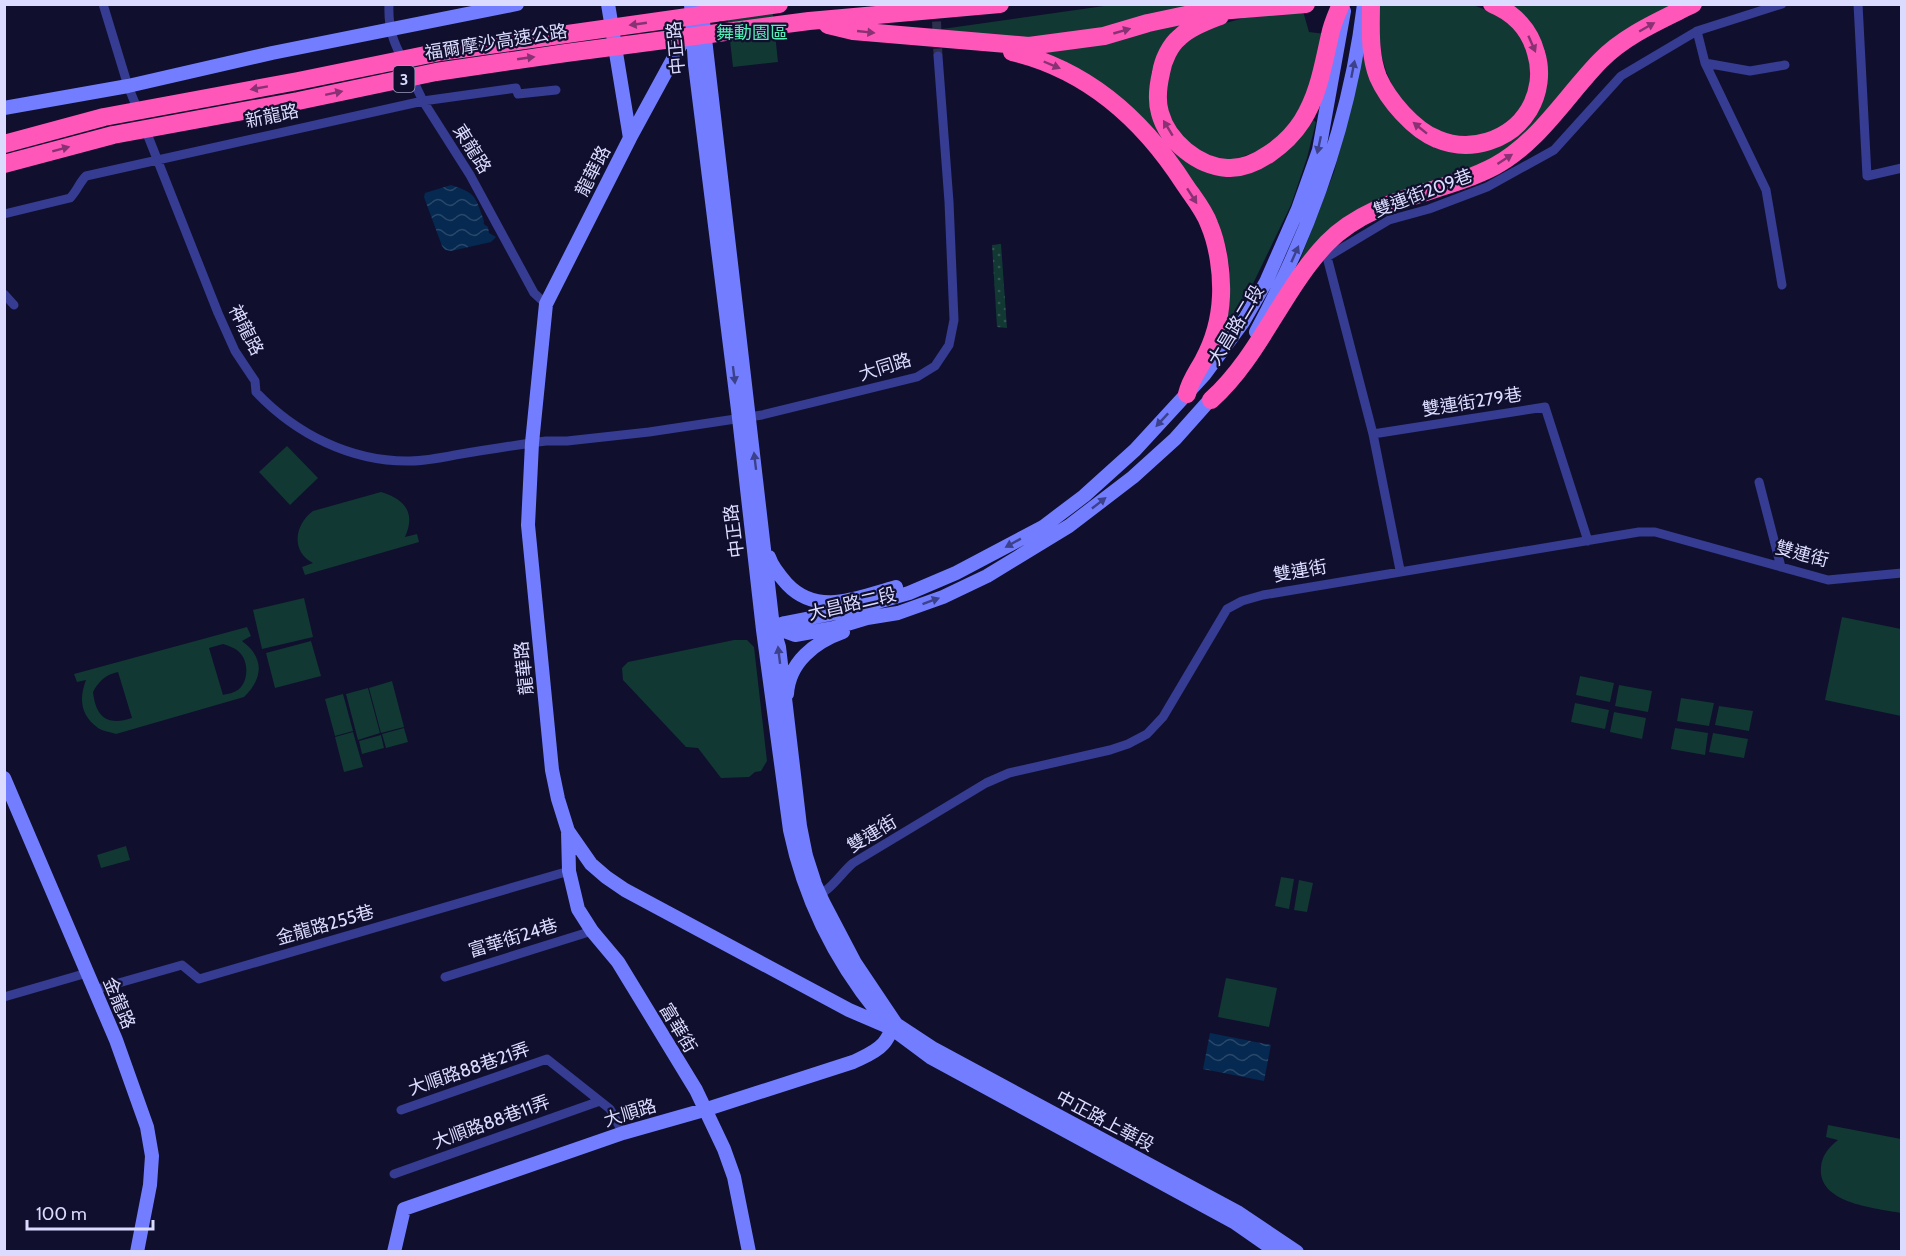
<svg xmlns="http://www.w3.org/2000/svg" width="1906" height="1256" font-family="Cabin,'Noto Sans TC',sans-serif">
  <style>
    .green { fill: #113833; fill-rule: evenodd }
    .garden { fill: url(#garden-dots) }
    .water { fill: url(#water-waves) }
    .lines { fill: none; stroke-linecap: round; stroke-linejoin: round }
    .street-tunnel { stroke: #2e2e4d; stroke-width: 9; stroke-dasharray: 9 4.5; stroke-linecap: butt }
    .street { stroke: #353c91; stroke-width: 9 }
    .secondary { stroke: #727eff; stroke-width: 14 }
    .highway { stroke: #ff56ba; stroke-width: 18 }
    .oneway { fill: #883274 }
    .oneway2 { fill: #3c418c }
    .labels { text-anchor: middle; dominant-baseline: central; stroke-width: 4.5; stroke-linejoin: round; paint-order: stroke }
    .shield { fill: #100f2e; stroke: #9e9ec0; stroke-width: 1.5 }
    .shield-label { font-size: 16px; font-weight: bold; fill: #dbdbff }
    .park-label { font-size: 18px; fill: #59edb7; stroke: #100f2e }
    .street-label { font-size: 18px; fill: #dbdbff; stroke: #100f2e }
  </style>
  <defs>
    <pattern id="garden-dots" width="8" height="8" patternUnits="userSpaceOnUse" patternTransform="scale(1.5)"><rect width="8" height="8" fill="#113833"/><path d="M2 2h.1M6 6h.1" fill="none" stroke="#335452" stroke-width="1.8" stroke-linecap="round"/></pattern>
    <pattern id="water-waves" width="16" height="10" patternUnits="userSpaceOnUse" patternTransform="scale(1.5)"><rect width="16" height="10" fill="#052950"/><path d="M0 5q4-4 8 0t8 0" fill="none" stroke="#29476a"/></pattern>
  </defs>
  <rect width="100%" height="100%" fill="#100f2e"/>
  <path class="green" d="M1391 4 1473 5 1500 15 1516 26 1533 61 1526 102 1499 131 1459 139 1428 127 1395 92 1386 71 1380 50V5Z
    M726 5H772L778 62 733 67Z
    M1111 5H1197V7L1068 35 998 39 935 30Z
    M1507 5H1677L1587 64 1577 73 1562 95 1521 143 1467 171 1414 187 1303 266 1300 260 1334 172 1353 99 1366 38 1399 121 1485 149 1544 89Z
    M1303 11 1309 32 1325 34 1304 105 1280 138 1260 150 1234 160 1217 158 1195 149 1181 136 1166 110V76L1173 55 1200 30 1244 18Z
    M1202 18 1162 48 1168 140 1239 173 1312 119 1316 122 1307 158 1291 205 1236 319 1215 352 1228 309 1230 272 1226 247 1216 221 1179 163 1039 54 1108 42Z
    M287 446 318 478 290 505 259 472Z
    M381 492C405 499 416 513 405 537L417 534 419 542 305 575 302 567 313 563C290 551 295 524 313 511Z
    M304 598 313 637 262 649 253 610Z
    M1842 617 1901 629V716L1825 700Z
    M247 627 251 636 242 641C264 657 264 678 244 697L116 734C111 732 102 731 98 728 80 715 79 698 86 680L77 682 74 674ZM223 644C229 646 236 648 240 653 249 662 249 684 236 691 233 693 227 694 223 695L209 648ZM118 672 132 718C108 726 96 718 93 692 99 681 105 675 118 672Z
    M734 640H747L754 647 767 761 761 771 755 772 749 777 721 778 698 748 686 747 623 680 622 668 628 662Z
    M311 641 321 676 275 688 266 653Z
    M1580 676 1614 683 1610 702 1576 695Z
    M392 681 404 727 381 733 369 688Z
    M1619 685 1652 691 1648 712 1615 706Z
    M368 688 380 733 358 740 346 694Z
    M343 694 353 731 335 736 325 699Z
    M1681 698 1714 703 1709 726 1677 721Z
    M1575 703 1609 710 1605 729 1571 722Z
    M1719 706 1753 711 1749 731 1715 725Z
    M1614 712 1646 718 1642 739 1610 732Z
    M404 728 408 742 386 748 382 734Z
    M1675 728 1708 733 1705 755 1671 749Z
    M353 732 363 767 344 772 335 737Z
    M1713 733 1748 739 1744 758 1709 752Z
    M381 735 384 748 362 754 359 741Z
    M126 846 130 860 101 868 97 855Z
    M1281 877 1294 879 1289 909 1275 906Z
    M1299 880 1313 883 1307 912 1294 910Z
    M1226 978 1277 988 1269 1027 1218 1017Z
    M1828 1125 1901 1139V1213C1876 1208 1817 1204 1821 1167 1822 1155 1829 1147 1838 1140L1826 1137Z"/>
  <path class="garden" d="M1001 244 1007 328 997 327 992 245Z"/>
  <path class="water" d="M451 185C476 193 475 196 483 218 486 227 480 221 488 227L489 233 496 237 491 242 451 251 445 250 442 246 424 197 425 193Z
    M1210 1033 1271 1045 1264 1081 1203 1069Z"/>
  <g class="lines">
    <path class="street-tunnel" d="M936 8 938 56"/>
    <path class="street" d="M103 4 128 86 139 113
      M389 4C388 28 393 42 404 62
      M1782 4 1697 31 1705 63 1766 190 1782 285
      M1858 4 1867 176 1902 168
      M1705 63 1750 71 1785 65
      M410 74 423 101 470 175 534 293 546 304
      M144 126 218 313 235 351 255 381 256 392C296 434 351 462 410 461 425 461 440 458 455 455 485 450 515 445 546 441H567L649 432 762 415 917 377 935 366 949 345 954 320 949 202 938 56
      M4 214 70 198C77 191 79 183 86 176L423 101 516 88 518 94 556 90
      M4 294 14 305
      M1373 434 1545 407 1588 541
      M1759 482 1781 567
      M1400 570 1373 434 1327 257 1389 220 1429 209 1487 187 1554 150 1621 76 1697 31
      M815 896C830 892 841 873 853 863L986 783 1009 773 1110 750 1128 744 1147 734 1163 717 1227 609 1242 601 1263 595 1639 532H1655L1828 580 1902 573
      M445 977 592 931
      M94 990 182 965 199 979 569 871
      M4 997 87 973
      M401 1110 547 1059 610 1109 623 1133
      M394 1174 600 1101"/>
    <path class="secondary" d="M608 4 630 138
      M691 4 695 65 739 418 763 630 790 830C804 897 835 960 878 1013
      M701 4 773 627 779 647 800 826 806 856 815 884 823 902 855 963 896 1024 934 1049 1239 1213 1297 1252
      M691 34 685 37 630 138 546 304 532 443 528 525 552 770 558 799 568 831 591 864 606 877 625 890 849 1010 891 1028 930 1057 1234 1222 1277 1252
      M4 108 128 86 272 53 517 4
      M1256 332C1311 230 1350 120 1364 4
      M769 557C772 567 780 576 787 584 818 617 859 597 896 587
      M773 627 795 635 834 628 867 618 898 613 943 597 987 576 1069 526 1133 477 1175 439 1216 393
      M773 627 785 623 846 611 909 593 956 573 1043 527 1084 496 1135 450 1204 375 1243 322 1266 282 1298 209 1319 150 1344 11
      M787 694C789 662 815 642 843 632
      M4 778 116 1040 147 1127 152 1156 150 1185 137 1252
      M568 831 569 871 578 909 592 931 618 962 696 1090 724 1149 734 1177 749 1252
      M394 1252 404 1209 623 1133 704 1110 853 1062C863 1057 875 1053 883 1044 889 1038 890 1030 896 1024"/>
    <path class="highway" d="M1371 4C1371 28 1369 54 1378 77 1388 100 1414 130 1437 139 1470 153 1510 141 1529 110 1539 93 1542 72 1536 53 1530 30 1514 13 1492 4
      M1220 16C1207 21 1190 27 1180 37 1170 45 1163 60 1161 73 1158 86 1156 100 1160 113 1168 142 1198 166 1227 168 1255 170 1288 143 1302 121 1319 94 1323 65 1330 35 1332 24 1337 14 1341 4
      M828 25 853 31 1029 46 1104 36 1148 23 1195 13 1306 4
      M1012 52C1088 70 1144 121 1185 185 1193 197 1204 210 1209 224 1218 245 1222 273 1221 296 1220 319 1214 341 1203 361 1197 372 1190 381 1187 394
      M4 144 104 117 298 81 440 52 779 4
      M4 164 113 135 298 101 436 72 566 53 809 21 1000 4
      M1211 400C1260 356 1282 290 1327 243 1373 196 1440 195 1495 166 1539 142 1566 96 1600 61 1625 35 1661 20 1693 4"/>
  </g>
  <defs><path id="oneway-solid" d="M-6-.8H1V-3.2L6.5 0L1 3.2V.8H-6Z" transform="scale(1.5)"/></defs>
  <g class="oneway">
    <use href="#oneway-solid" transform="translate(638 24) rotate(172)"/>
    <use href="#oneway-solid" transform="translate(1647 27) rotate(-30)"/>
    <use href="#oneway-solid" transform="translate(1122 31) rotate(-16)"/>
    <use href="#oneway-solid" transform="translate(866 32) rotate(6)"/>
    <use href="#oneway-solid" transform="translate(1532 44) rotate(66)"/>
    <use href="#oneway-solid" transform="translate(526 58) rotate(-8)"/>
    <use href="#oneway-solid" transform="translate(1052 65) rotate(23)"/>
    <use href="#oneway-solid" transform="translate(259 88) rotate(170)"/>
    <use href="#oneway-solid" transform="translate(334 93) rotate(-12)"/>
    <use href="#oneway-solid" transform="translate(1168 128) rotate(-121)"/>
    <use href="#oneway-solid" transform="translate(1420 128) rotate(-141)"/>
    <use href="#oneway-solid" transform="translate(61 149) rotate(-15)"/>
    <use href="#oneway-solid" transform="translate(1505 159) rotate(-33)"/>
    <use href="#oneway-solid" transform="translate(1192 196) rotate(57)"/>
  </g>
  <g class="oneway2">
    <use href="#oneway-solid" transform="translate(1353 69) rotate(-79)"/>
    <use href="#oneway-solid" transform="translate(1319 145) rotate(102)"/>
    <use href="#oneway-solid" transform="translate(1295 254) rotate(-66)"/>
    <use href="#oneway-solid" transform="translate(734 375) rotate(83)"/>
    <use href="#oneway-solid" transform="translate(1162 420) rotate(133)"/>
    <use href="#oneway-solid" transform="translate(755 461) rotate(-97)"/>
    <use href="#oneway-solid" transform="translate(1099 503) rotate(-38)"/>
    <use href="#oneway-solid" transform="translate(1013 543) rotate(151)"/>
    <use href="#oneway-solid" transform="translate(931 601) rotate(-20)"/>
    <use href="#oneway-solid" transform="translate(779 655) rotate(-97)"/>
  </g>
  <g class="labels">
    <rect class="shield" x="393.5" y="66" width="21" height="26" rx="4.5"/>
    <g class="shield-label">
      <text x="404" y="79">3</text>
    </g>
    <g class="park-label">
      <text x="752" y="33">舞動園區</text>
    </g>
    <g class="street-label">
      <text transform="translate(496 42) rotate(-9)">福爾摩沙高速公路</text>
      <text transform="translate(676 48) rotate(-95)">中正路</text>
      <text transform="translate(272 116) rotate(-12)">新龍路</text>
      <text transform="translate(472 149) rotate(58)">東龍路</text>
      <text transform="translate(593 171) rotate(-63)">龍華路</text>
      <text transform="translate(1423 193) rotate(-21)">雙連街209巷</text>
      <text transform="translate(1236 325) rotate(-59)">大昌路二段</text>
      <text transform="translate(246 330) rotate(63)">神龍路</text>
      <text transform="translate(885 367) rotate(-17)">大同路</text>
      <text transform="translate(1472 402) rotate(-9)">雙連街279巷</text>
      <text transform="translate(734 531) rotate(-97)">中正路</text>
      <text transform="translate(1802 554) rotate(15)">雙連街</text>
      <text transform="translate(1300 571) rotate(-10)">雙連街</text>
      <text transform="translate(852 604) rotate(-13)">大昌路二段</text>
      <text transform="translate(524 668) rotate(-96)">龍華路</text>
      <text transform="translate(872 834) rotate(-31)">雙連街</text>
      <text transform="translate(325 925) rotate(-16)">金龍路255巷</text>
      <text transform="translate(513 938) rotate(-17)">富華街24巷</text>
      <text transform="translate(119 1003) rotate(67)">金龍路</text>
      <text transform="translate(678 1028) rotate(59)">富華街</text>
      <text transform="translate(469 1069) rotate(-19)">大順路88巷21弄</text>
      <text transform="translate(630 1113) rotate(-17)">大順路</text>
      <text transform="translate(1105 1121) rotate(28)">中正路上華段</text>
      <text transform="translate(491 1122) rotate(-20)">大順路88巷11弄</text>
    </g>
  </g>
  <rect width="1906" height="1256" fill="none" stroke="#dbdbff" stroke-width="12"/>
  <path d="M27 1220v9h126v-9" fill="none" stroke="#dbdbff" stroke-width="3"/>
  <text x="36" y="1220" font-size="18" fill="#dbdbff" stroke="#100f2e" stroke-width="4.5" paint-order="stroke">100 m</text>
</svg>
